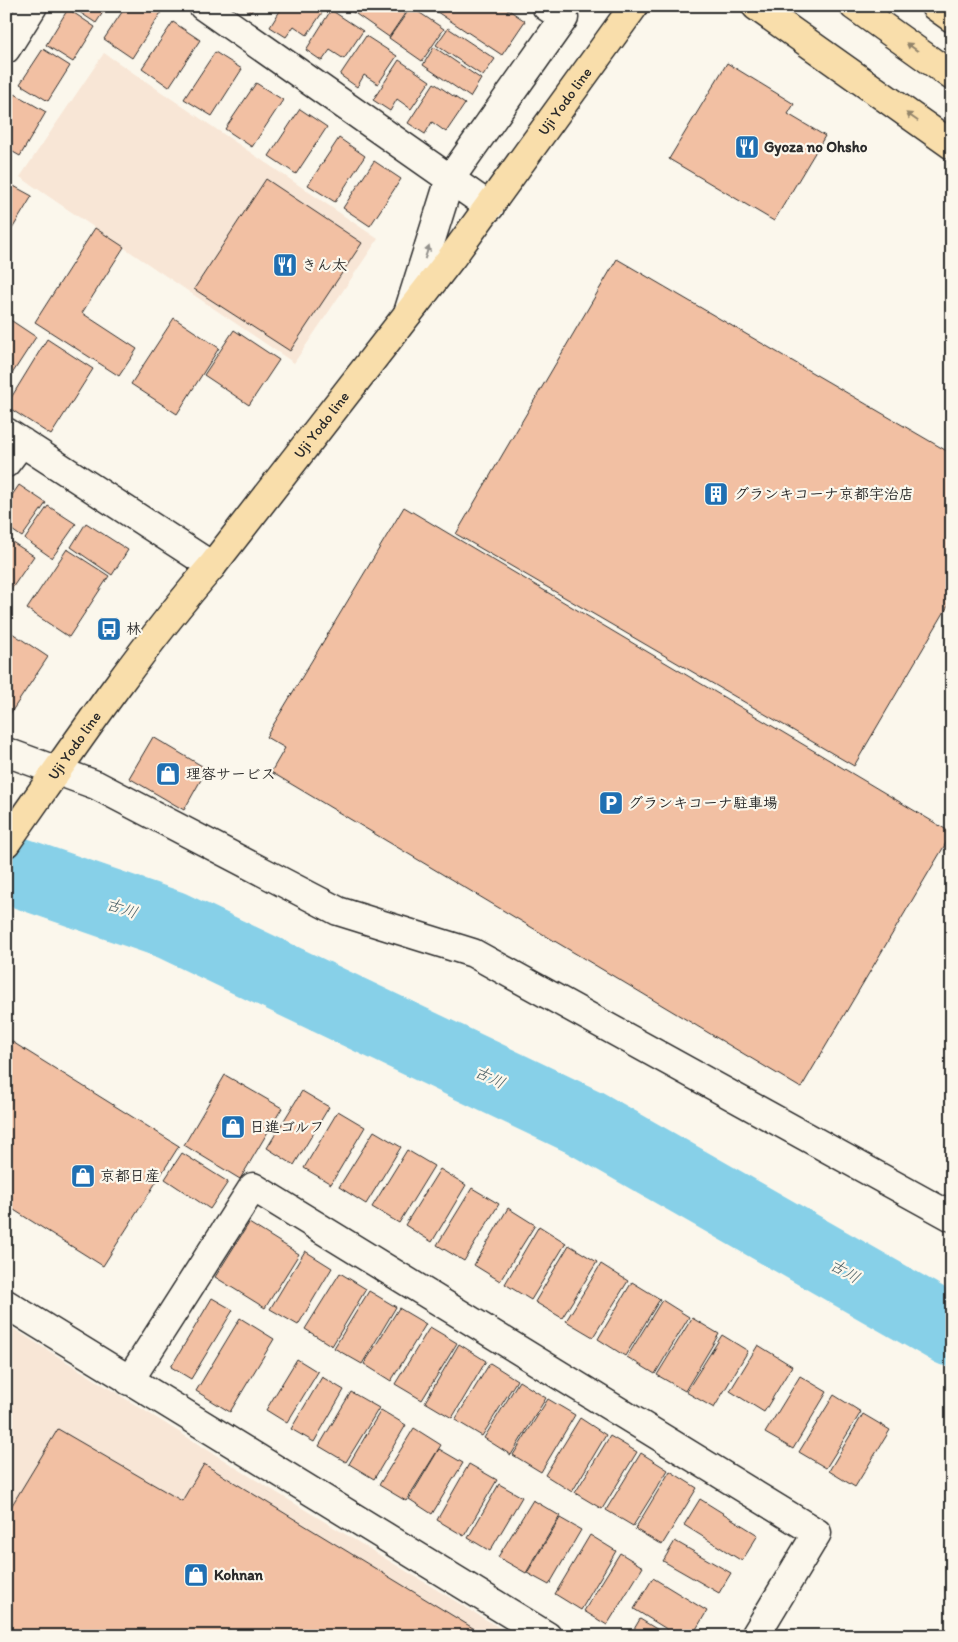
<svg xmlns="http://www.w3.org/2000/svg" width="958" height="1642" font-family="Itim,'Klee One',sans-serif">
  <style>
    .built { fill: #f8e6d6 }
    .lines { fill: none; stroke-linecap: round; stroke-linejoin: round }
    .river { stroke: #87d0e8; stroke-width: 70 }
    .building { fill: #f2c0a3; stroke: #2b2b2b }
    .street-casing { stroke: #2b2b2b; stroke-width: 31 }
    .primary-casing { stroke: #2b2b2b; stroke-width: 31 }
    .highway-casing { stroke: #2b2b2b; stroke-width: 31 }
    .street { stroke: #fbf7ec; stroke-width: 28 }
    .primary { stroke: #f9deab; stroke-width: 28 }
    .highway { stroke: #f9deab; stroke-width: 28 }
    .oneway { fill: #92846b }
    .oneway2 { fill: #93918c }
    .labels { text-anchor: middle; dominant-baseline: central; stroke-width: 4.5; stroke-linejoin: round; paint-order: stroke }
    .street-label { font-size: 15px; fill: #2b2b2b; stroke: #fbf7ec }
    .poi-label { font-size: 15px; font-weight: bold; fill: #2b2b2b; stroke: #fbf7ec; text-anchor: start }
    .water-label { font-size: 16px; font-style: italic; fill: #475d64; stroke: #fbf7ec }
  </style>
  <rect width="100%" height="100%" fill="#fbf7ec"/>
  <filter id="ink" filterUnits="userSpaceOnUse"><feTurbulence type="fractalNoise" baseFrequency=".02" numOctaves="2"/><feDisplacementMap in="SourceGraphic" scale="10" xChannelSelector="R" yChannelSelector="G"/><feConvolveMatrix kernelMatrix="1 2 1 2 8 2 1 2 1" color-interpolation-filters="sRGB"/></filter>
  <g filter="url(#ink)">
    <path class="built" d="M104 53 378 239 294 363 20 177Z
      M6 1324 251 1477 513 1636H6Z"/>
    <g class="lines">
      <path class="river" d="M6 868 171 925 584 1122 952 1332"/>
    </g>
    <path class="building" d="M70 6H107L96 23Z
      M126 6H155L162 11 132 58 104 39Z
      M242 6H255L251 12Z
      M283 6H325L326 7 307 35 294 26 286 37 270 27Z
      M344 6H359L354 13Z
      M362 6H410L389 37 356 14Z
      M428 6H503L525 21 502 55Z
      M411 7 444 29 422 61 389 38Z
      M68 9 95 27 73 62 46 45Z
      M331 10 363 31 344 59 330 50 322 61 306 50Z
      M173 22 200 40 169 87 142 68Z
      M448 28 495 59 483 76 436 45Z
      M366 36 397 56 378 84 364 75 357 87 340 75Z
      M434 47 481 79 470 97 423 65Z
      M43 49 70 66 48 101 20 84Z
      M215 52 242 69 212 116 184 99Z
      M399 60 430 81 411 109 397 99 390 111 373 100Z
      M727 63 794 104 788 114 825 136 774 221 669 159Z
      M256 83 283 100 252 147 225 129Z
      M434 83 465 104 446 132 432 122 425 134 408 123Z
      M15 94 46 112 20 156 6 148V109Z
      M300 109 327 127 296 174 269 156Z
      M339 138 365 156 335 202 308 185Z
      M6 157 12 160 6 170Z
      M374 161 401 179 370 226 343 208Z
      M266 179 362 243 290 351 194 289Z
      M10 184 32 196 6 239V190Z
      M95 228 124 247 82 313 137 349 119 376 35 322Z
      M617 259 952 454V599L854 766 456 534Z
      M6 317 36 337 8 380 6 378Z
      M174 318 219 348 177 414 131 384Z
      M234 330 279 360 249 405 204 375Z
      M47 339 93 369 51 435 6 406Z
      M19 485 46 503 22 537 6 526V504Z
      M48 506 76 524 52 558 25 539Z
      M404 507 952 833 801 1088 271 772 285 748 266 737Z
      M86 523 128 550 112 575 71 547Z
      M6 538 34 556 6 597Z
      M67 549 109 576 69 637 27 609Z
      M6 629 48 657 8 717 6 716Z
      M153 737 207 769 184 810 129 778Z
      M6 1038 179 1146 103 1266 6 1205Z
      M225 1075 282 1108 240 1179 184 1145Z
      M302 1091 329 1107 294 1165 267 1148Z
      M338 1111 365 1127 331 1184 304 1168Z
      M374 1131 401 1147 366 1204 339 1187Z
      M407 1150 434 1166 399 1223 372 1207Z
      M182 1153 228 1182 210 1209 165 1179Z
      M440 1169 466 1185 432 1242 405 1225Z
      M472 1188 499 1204 464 1261 437 1245Z
      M508 1208 535 1225 500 1281 474 1265Z
      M249 1223 299 1254 265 1308 215 1277Z
      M539 1226 566 1243 531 1300 505 1284Z
      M569 1245 597 1262 562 1318 535 1302Z
      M305 1251 332 1268 298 1325 270 1309Z
      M601 1264 628 1281 593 1337 566 1321Z
      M340 1273 366 1289 332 1346 305 1329Z
      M632 1282 660 1299 625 1356 598 1339Z
      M369 1291 396 1307 362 1364 334 1348Z
      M212 1298 233 1310 191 1379 171 1367Z
      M662 1300 689 1317 655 1374 627 1357Z
      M399 1308 426 1324 391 1381 364 1364Z
      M240 1318 274 1339 230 1412 196 1391Z
      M692 1318 719 1334 685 1391 657 1375Z
      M430 1327 457 1343 422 1400 395 1384Z
      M722 1335 748 1351 714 1408 686 1392Z
      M459 1344 486 1361 452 1418 425 1402Z
      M758 1345 792 1366 764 1412 730 1391Z
      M297 1359 318 1372 287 1423 266 1410Z
      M490 1363 517 1380 482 1436 455 1420Z
      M800 1376 827 1392 793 1449 765 1433Z
      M322 1377 344 1390 314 1442 291 1429Z
      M519 1381 546 1398 511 1455 484 1438Z
      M351 1392 379 1408 346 1462 319 1446Z
      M834 1395 861 1412 826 1468 799 1452Z
      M548 1399 575 1415 541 1472 513 1455Z
      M381 1410 406 1425 374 1479 349 1464Z
      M863 1414 890 1430 855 1487 829 1471Z
      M580 1418 606 1435 572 1492 545 1475Z
      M414 1428 441 1445 406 1501 379 1485Z
      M58 1429 182 1501 204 1464 486 1636H6V1515Z
      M610 1436 637 1452 602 1509 575 1493Z
      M439 1449 463 1463 432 1514 409 1499Z
      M641 1453 668 1470 633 1526 606 1510Z
      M469 1464 497 1480 464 1536 437 1520Z
      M670 1471 697 1488 662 1545 635 1529Z
      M499 1484 522 1497 490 1551 468 1538Z
      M700 1499 758 1535 742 1561 684 1525Z
      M533 1500 560 1516 526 1573 498 1557Z
      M560 1518 581 1530 549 1585 527 1573Z
      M590 1535 616 1551 581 1610 555 1594Z
      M675 1541 731 1573 719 1593 663 1561Z
      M620 1553 643 1567 607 1625 584 1611Z
      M653 1578 707 1611 692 1636H678L634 1609Z
      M640 1619 668 1636H630Z"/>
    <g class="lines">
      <defs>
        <path id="street" d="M203 6 490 207
          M6 49 33 6
          M408 313 450 179 564 18 546 6
          M6 432 212 566
          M6 463 22 442
          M6 752 96 785 338 911 473 953 952 1217
          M6 1304 547 1636
          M129 1381 253 1187 817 1533 755 1636"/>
        <g id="primary">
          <path id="s1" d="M6 843C72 749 137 653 212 566L452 257 634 6"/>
        </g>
        <path id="highway" d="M756 6 952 145
          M854 6 952 76
          M935 6 952 18"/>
      </defs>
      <use href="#street" class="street-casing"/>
      <use href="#primary" class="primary-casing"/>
      <use href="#highway" class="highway-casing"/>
      <use href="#street" class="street"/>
      <use href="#primary" class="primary"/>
      <use href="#highway" class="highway"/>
    </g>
    <defs><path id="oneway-solid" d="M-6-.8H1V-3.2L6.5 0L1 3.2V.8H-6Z" transform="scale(1.25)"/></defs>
    <g class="oneway">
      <use href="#oneway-solid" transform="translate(912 47) rotate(-144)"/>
      <use href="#oneway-solid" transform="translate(912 117) rotate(-145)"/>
    </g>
    <use class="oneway2" href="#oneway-solid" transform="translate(427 252) rotate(-72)"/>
  </g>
  <defs>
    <symbol id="restaurant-square" viewBox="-11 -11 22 22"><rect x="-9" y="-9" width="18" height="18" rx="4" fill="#1f6fb2" stroke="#fbf7ec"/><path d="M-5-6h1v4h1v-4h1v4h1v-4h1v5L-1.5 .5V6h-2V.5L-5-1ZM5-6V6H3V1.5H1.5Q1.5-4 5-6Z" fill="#fff"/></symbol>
    <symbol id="building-square" viewBox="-11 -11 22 22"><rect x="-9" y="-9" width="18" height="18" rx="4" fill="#1f6fb2" stroke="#fbf7ec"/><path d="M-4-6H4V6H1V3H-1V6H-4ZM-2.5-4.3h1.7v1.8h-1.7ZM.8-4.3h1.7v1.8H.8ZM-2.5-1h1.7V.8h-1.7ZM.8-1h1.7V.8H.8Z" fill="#fff"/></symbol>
    <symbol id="bus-square" viewBox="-11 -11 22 22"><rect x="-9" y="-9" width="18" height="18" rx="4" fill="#1f6fb2" stroke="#fbf7ec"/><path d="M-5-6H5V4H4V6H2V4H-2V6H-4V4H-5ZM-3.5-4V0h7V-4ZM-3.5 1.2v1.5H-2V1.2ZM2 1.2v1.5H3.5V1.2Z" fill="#fff"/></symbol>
    <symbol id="shop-square" viewBox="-11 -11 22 22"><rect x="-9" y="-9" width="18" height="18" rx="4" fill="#1f6fb2" stroke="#fbf7ec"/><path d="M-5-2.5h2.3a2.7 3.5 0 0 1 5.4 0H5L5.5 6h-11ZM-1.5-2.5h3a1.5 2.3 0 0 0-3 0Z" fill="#fff"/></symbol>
    <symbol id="parking-square" viewBox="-11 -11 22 22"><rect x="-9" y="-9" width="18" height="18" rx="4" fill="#1f6fb2" stroke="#fbf7ec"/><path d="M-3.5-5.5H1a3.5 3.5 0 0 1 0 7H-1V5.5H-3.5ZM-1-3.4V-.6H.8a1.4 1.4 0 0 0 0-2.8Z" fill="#fff"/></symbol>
  </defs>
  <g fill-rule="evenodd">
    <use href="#restaurant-square" x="733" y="133" width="28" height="28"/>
    <use href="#restaurant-square" x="271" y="251" width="28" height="28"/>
    <use href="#building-square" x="702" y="480" width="28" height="28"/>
    <use href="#bus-square" x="95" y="615" width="28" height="28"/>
    <use href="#shop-square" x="154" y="760" width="28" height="28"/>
    <use href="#parking-square" x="597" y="789" width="28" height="28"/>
    <use href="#shop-square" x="219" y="1113" width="28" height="28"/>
    <use href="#shop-square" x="69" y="1162" width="28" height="28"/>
    <use href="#shop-square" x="182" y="1561" width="28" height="28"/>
  </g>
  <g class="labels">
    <g class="street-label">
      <text stroke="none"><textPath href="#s1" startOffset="929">Uji Yodo line</textPath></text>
      <text stroke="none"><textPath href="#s1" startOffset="524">Uji Yodo line</textPath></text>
      <text stroke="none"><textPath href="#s1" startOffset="119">Uji Yodo line</textPath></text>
    </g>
    <g class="poi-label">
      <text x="764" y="147">Gyoza no Ohsho</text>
      <text x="302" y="265">きん太</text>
      <text x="734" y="494">グランキコーナ京都宇治店</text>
      <text x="126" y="629">林</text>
      <text x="186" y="774">理容サービス</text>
      <text x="628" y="803">グランキコーナ駐車場</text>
      <text x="250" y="1127">日進ゴルフ</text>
      <text x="100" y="1176">京都日産</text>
      <text x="214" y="1575">Kohnan</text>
    </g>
    <g class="water-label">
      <text transform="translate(122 908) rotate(19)">古川</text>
      <text transform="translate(490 1077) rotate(26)">古川</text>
      <text transform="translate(845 1271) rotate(30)">古川</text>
    </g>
  </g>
  <rect width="958" height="1642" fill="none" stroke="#fbf7ec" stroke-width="25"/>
  <rect x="12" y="12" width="933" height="1617" fill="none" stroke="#2b2b2b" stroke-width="2" filter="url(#ink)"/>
</svg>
